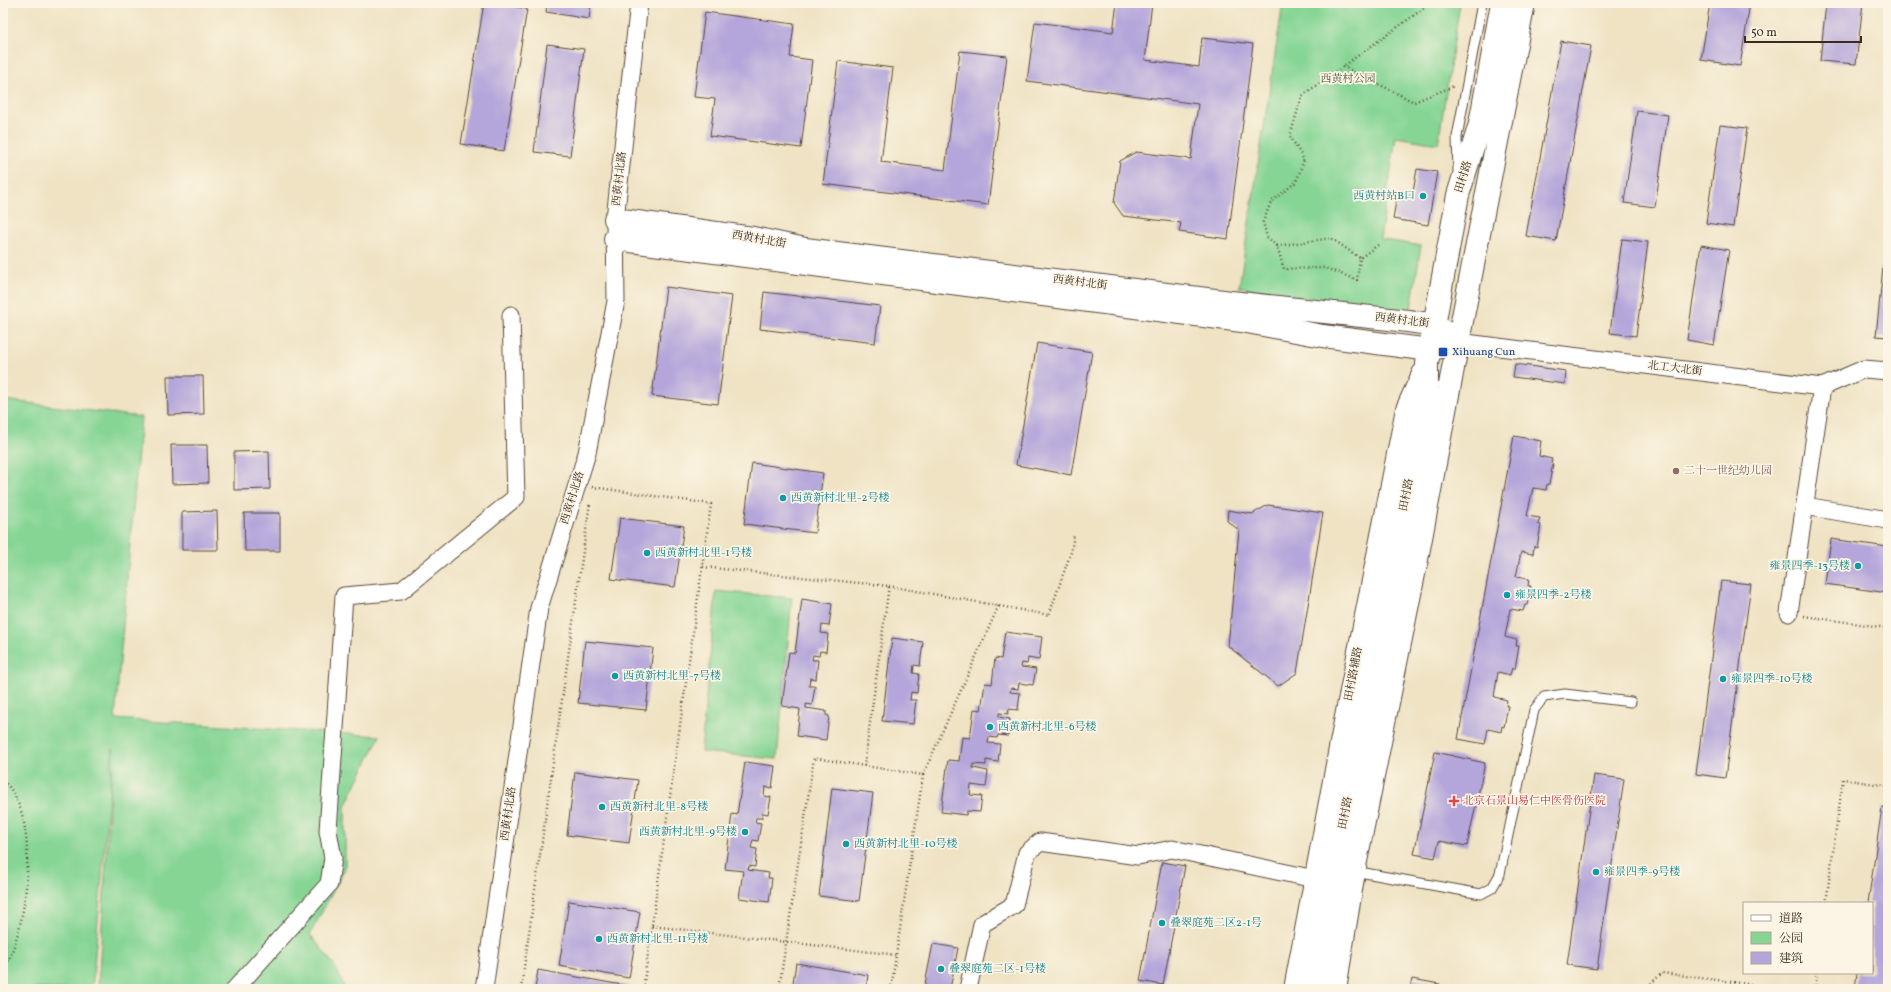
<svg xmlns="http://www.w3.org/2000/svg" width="1891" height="992" font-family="Vollkorn,'Noto Serif SC',serif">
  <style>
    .green { fill: #86d595; stroke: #60805a }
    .building { fill: #b4a6da }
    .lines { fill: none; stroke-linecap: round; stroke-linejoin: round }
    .lane-casing { stroke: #564637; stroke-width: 11 }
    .street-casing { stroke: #564637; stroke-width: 19 }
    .secondary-casing { stroke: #564637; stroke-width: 24 }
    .path { stroke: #564637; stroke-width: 2.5; stroke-dasharray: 1 3; stroke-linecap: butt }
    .lane { stroke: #fff; stroke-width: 9 }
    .street { stroke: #fff; stroke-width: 17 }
    .secondary { stroke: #fff; stroke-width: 22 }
    .culture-dot { fill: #0f9aa8; stroke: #fcf5e5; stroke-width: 1.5 }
    .transit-dot { fill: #1a4fb4; stroke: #fcf5e5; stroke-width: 1.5 }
    .education-dot { fill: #8d6e63; stroke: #fcf5e5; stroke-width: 1.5 }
    .health-dot { fill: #e0444e; stroke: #fcf5e5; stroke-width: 1.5 }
    .labels { text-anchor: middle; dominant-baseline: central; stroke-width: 3.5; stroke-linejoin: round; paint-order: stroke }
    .park-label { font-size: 11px; fill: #4e553c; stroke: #fcf5e5 }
    .street-label { font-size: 11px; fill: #3b2a1e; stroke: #fcf5e5 }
    .culture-label { font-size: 11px; fill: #0d838f; stroke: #fcf5e5; text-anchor: start }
    .transit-label { font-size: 11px; fill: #164399; stroke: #fcf5e5; text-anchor: start }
    .education-label { font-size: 11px; fill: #785e54; stroke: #fcf5e5; text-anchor: start }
    .health-label { font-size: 11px; fill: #be3a42; stroke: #fcf5e5; text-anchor: start }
  </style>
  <rect width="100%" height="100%" fill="#fcf5e5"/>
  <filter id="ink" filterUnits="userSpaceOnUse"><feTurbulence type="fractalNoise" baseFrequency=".025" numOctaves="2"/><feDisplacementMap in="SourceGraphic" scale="8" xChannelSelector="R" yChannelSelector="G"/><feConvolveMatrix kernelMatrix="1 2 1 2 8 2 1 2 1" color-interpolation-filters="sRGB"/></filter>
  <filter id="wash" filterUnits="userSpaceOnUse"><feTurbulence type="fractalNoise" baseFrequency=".012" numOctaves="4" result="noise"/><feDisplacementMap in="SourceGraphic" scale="16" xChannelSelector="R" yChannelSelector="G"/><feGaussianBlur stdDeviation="0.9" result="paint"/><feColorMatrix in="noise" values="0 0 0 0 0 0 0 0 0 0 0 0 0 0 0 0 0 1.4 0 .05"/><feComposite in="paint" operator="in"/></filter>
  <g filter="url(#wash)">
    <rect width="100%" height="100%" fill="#efe3c4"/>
    <path class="green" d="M1283 3H1460L1438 144 1396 137 1380 239 1421 246 1410 314 1239 287Z
      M3 400 141 417 115 719 380 736 345 806V869L310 934 335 966 345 989H98L113 749 92 989H3Z
      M716 591 792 598 777 759 701 752Z"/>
    <g id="blocks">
      <path class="building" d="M484 3H497L527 9 504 151 461 144Z
        M547 3H591L589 19 546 12Z
        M1117 3H1152L1145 60 1199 67 1202 38 1253 44 1228 239 1179 232 1181 223 1123 216 1114 203 1120 161 1136 152 1191 159 1198 104 1027 81 1035 22 1113 32Z
        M1710 3H1750L1740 66 1701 60Z
        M1826 3H1863L1856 64 1820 61Z
        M705 12 794 24 790 57 812 60 801 148 710 136 715 99 694 97Z
        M1561 41 1591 46 1556 241 1526 236Z
        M547 44 584 49 570 156 534 152Z
        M960 51 1007 56 988 205 823 184 838 61 893 68 881 162 945 170Z
        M1637 111 1668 115 1655 207 1624 203Z
        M1720 125 1747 128 1733 227 1706 223Z
        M1417 169 1437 172 1428 225 1393 219 1397 195 1412 198Z
        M1887 228H1888V337L1876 336Z
        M1622 239 1648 242 1636 336 1610 333Z
        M1701 245 1729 250 1714 345 1687 340Z
        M666 287 732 296 718 404 652 396Z
        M764 292 880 306 875 343 760 329Z
        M1037 343 1092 352 1071 475 1016 465Z
        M1515 364 1566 371 1565 384 1513 377Z
        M167 376H203L204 414 168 415Z
        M1514 436 1541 441 1539 456 1552 459 1551 463 1553 464 1549 484H1547L1546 490 1533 488 1527 516 1540 518 1538 524 1541 525 1537 547 1534 546 1533 554 1521 552 1516 577 1529 579 1528 586H1531L1527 605H1525L1523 611 1510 609 1505 637 1517 640 1516 646H1519L1515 669 1512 668 1510 675 1498 672 1494 697 1507 700 1506 706H1508L1504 727 1502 726 1501 732 1488 729 1485 744 1458 739Z
        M171 445H207L208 483 172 484Z
        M269 451 270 489 234 490V452Z
        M752 463 823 473 815 533 744 524Z
        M1268 505 1323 513 1297 673 1278 686 1228 646 1239 530 1227 521 1228 510 1252 514Z
        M217 511 218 550H182V512Z
        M244 513H280V551H245Z
        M620 518 684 526 675 587 611 579Z
        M1831 539 1888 547V593L1825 584Z
        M1721 581 1751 584 1725 778 1696 774Z
        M802 599 832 604 829 626 822 625 821 633 828 634 826 652 820 651 819 656 813 655 812 660H818L816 679 810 678 809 686H815L812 705 806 704V708L826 711V715L829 716 826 740 797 736 800 709 782 706 789 652 795 653Z
        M1005 632 1042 637 1039 660 1028 658 1027 664 1022 663 1021 667 1036 669 1033 685 1019 683 1018 689 1011 688 1010 692 1020 693 1018 710 1009 709 1008 714 999 713V717L1010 719 1008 736 998 735 997 738 989 737 988 743 1000 744 998 762 986 760V765L973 764V768L988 771 986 787 971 785 970 795 982 796 980 812 967 811 966 815 941 812 948 760 959 761 962 737 970 738 974 709 981 710 985 683 992 684 995 658 1001 659Z
        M892 638 923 642 920 666 914 665 913 673 919 674 917 693 911 692 910 700H916L913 724 882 721Z
        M585 641 653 648 646 710 578 703Z
        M1435 752 1485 763 1467 846 1439 841 1435 858 1414 854Z
        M745 762 775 766 772 788 765 787 764 796 771 797 768 814 762 813V818H756L755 822 761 823 758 841 753 840 751 848 757 849 755 867 749 866 748 870 769 873 768 878H772L769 902 739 898 743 871 725 869 732 814 737 815Z
        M575 772 638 780 629 843 567 835Z
        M1594 775 1624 779 1597 969 1567 965Z
        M832 788 873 793 859 901 819 896Z
        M1882 807 1888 808V989H1855L1857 973H1872V903H1868Z
        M1162 862 1185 866 1163 985 1140 981Z
        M569 901 640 912 629 978 559 966Z
        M933 944 958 948 950 989H924Z
        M796 963 868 975 866 989H792Z
        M538 970 628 986 627 989H535Z
        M1412 979 1440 984 1439 989H1410Z"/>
    </g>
  </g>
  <g filter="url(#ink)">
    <use href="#blocks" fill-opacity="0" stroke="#564637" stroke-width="1"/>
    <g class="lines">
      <defs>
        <path id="lane" d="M1458 171 1457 137 1482 3
          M1354 871 1481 894 1492 888 1500 874 1534 710 1544 697 1565 694 1631 702"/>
        <path id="street" d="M1458 342 1822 387 1864 369 1888 371
          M1805 506 1888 520
          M1789 613 1822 387
          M235 989 329 884 333 858 328 831 344 596 401 591 516 497 511 315
          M484 989 539 608 587 453 616 301 615 219 639 3
          M968 989 982 924 1014 905 1027 853 1040 842 1138 856 1172 849 1315 879"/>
        <path id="secondary" d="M615 219 753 238 805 249 1231 302 1408 321 1436 325 1447 334
          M615 239 1242 321 1323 336 1430 350 1443 346
          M1295 989 1345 722 1407 409 1423 374
          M1313 989 1427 394V364L1458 195 1480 124 1502 3
          M1335 989 1354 871 1417 559 1458 342 1524 3"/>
      </defs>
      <use href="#lane" class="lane-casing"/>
      <use href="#street" class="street-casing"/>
      <use href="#secondary" class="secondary-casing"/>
      <path class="path" d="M1343 66 1414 102 1454 86
        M1378 245 1360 258 1357 280 1325 268 1284 269 1277 246 1267 237 1263 222 1271 202 1296 182 1304 160 1290 136 1302 96 1431 3
        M1277 246 1331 238 1360 258
        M592 487 711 504 643 989
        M703 567 889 586 864 766
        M889 586 1049 615 1071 552 1074 535
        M1804 616 1888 628
        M923 775 999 605
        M3 781C42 812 28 932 3 970
        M1826 903 1843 779 1888 786
        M652 926 897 955
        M521 989 590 502
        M779 989 814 758 923 775 891 989
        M1645 989 1662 973 1748 984 1759 989
        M1815 989 1817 973"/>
      <use href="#lane" class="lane"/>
      <use href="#street" class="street"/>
      <use href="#secondary" class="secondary"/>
    </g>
  </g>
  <g class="culture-dot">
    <circle cx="1423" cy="196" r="4"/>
    <circle cx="783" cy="498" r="4"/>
    <circle cx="647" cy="553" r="4"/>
    <circle cx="1858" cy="566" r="4"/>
    <circle cx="1507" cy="595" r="4"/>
    <circle cx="615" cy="676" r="4"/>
    <circle cx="1723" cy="679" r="4"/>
    <circle cx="990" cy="727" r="4"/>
    <circle cx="602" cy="807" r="4"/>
    <circle cx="745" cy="832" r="4"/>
    <circle cx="846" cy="844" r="4"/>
    <circle cx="1596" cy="872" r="4"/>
    <circle cx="1162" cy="923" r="4"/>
    <circle cx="599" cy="939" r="4"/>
    <circle cx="941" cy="969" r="4"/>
  </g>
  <rect class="transit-dot" x="1438" y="347" width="10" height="10" rx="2"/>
  <circle class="education-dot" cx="1676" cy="471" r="4"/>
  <path class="health-dot" d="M1452 795h4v4h4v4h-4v4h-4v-4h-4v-4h4z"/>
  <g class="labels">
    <g class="park-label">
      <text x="1348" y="79">西黄村公园</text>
    </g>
    <g class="street-label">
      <text transform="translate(1464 177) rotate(-73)">田村路</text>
      <text transform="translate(620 179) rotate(-84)">西黄村北路</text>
      <text transform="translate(759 240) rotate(10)">西黄村北街</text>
      <text transform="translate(1080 283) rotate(7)">西黄村北街</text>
      <text transform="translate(1402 321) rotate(7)">西黄村北街</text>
      <text transform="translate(1675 369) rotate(7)">北工大北街</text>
      <text transform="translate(1407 495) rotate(-79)">田村路</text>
      <text transform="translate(573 498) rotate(-73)">西黄村北路</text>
      <text transform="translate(1354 674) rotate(-79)">田村路辅路</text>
      <text transform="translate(1346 813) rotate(-79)">田村路</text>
      <text transform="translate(509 814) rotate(-82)">西黄村北路</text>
    </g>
    <g class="culture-label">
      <text x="1415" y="196" text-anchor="end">西黄村站B口</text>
      <text x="791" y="498">西黄新村北里-2号楼</text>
      <text x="655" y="553">西黄新村北里-1号楼</text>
      <text x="1850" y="566" text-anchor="end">雍景四季-13号楼</text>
      <text x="1515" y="595">雍景四季-2号楼</text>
      <text x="623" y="676">西黄新村北里-7号楼</text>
      <text x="1731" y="679">雍景四季-10号楼</text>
      <text x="998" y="727">西黄新村北里-6号楼</text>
      <text x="610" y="807">西黄新村北里-8号楼</text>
      <text x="737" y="832" text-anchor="end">西黄新村北里-9号楼</text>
      <text x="854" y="844">西黄新村北里-10号楼</text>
      <text x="1604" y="872">雍景四季-9号楼</text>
      <text x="1170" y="923">叠翠庭苑二区2-1号</text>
      <text x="607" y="939">西黄新村北里-11号楼</text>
      <text x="949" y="969">叠翠庭苑二区-1号楼</text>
    </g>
    <g class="transit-label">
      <text x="1452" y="352">Xihuang Cun</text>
    </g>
    <g class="education-label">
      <text x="1684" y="471">二十一世纪幼儿园</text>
    </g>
    <g class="health-label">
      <text x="1463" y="801">北京石景山易仁中医骨伤医院</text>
    </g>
  </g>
  <rect width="1891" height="992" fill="none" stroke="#fcf5e5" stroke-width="16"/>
  <rect x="1743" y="902" width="130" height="72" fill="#fcf5e5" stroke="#afa495"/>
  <rect x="1751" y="915" width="20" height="6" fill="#ffffff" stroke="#afa495"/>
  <text x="1779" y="922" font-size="12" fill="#3b2a1e">道路</text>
  <rect x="1751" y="932" width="20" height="12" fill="#86d595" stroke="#afa495"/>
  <text x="1779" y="942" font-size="12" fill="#3b2a1e">公园</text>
  <rect x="1751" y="952" width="20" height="12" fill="#b4a6da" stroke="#afa495"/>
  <text x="1779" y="962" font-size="12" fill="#3b2a1e">建筑</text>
  <path d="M1745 36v6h116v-6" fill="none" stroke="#3b2a1e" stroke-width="2"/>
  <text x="1751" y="36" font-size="12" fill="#3b2a1e" stroke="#fcf5e5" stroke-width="3" paint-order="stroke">50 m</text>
</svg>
